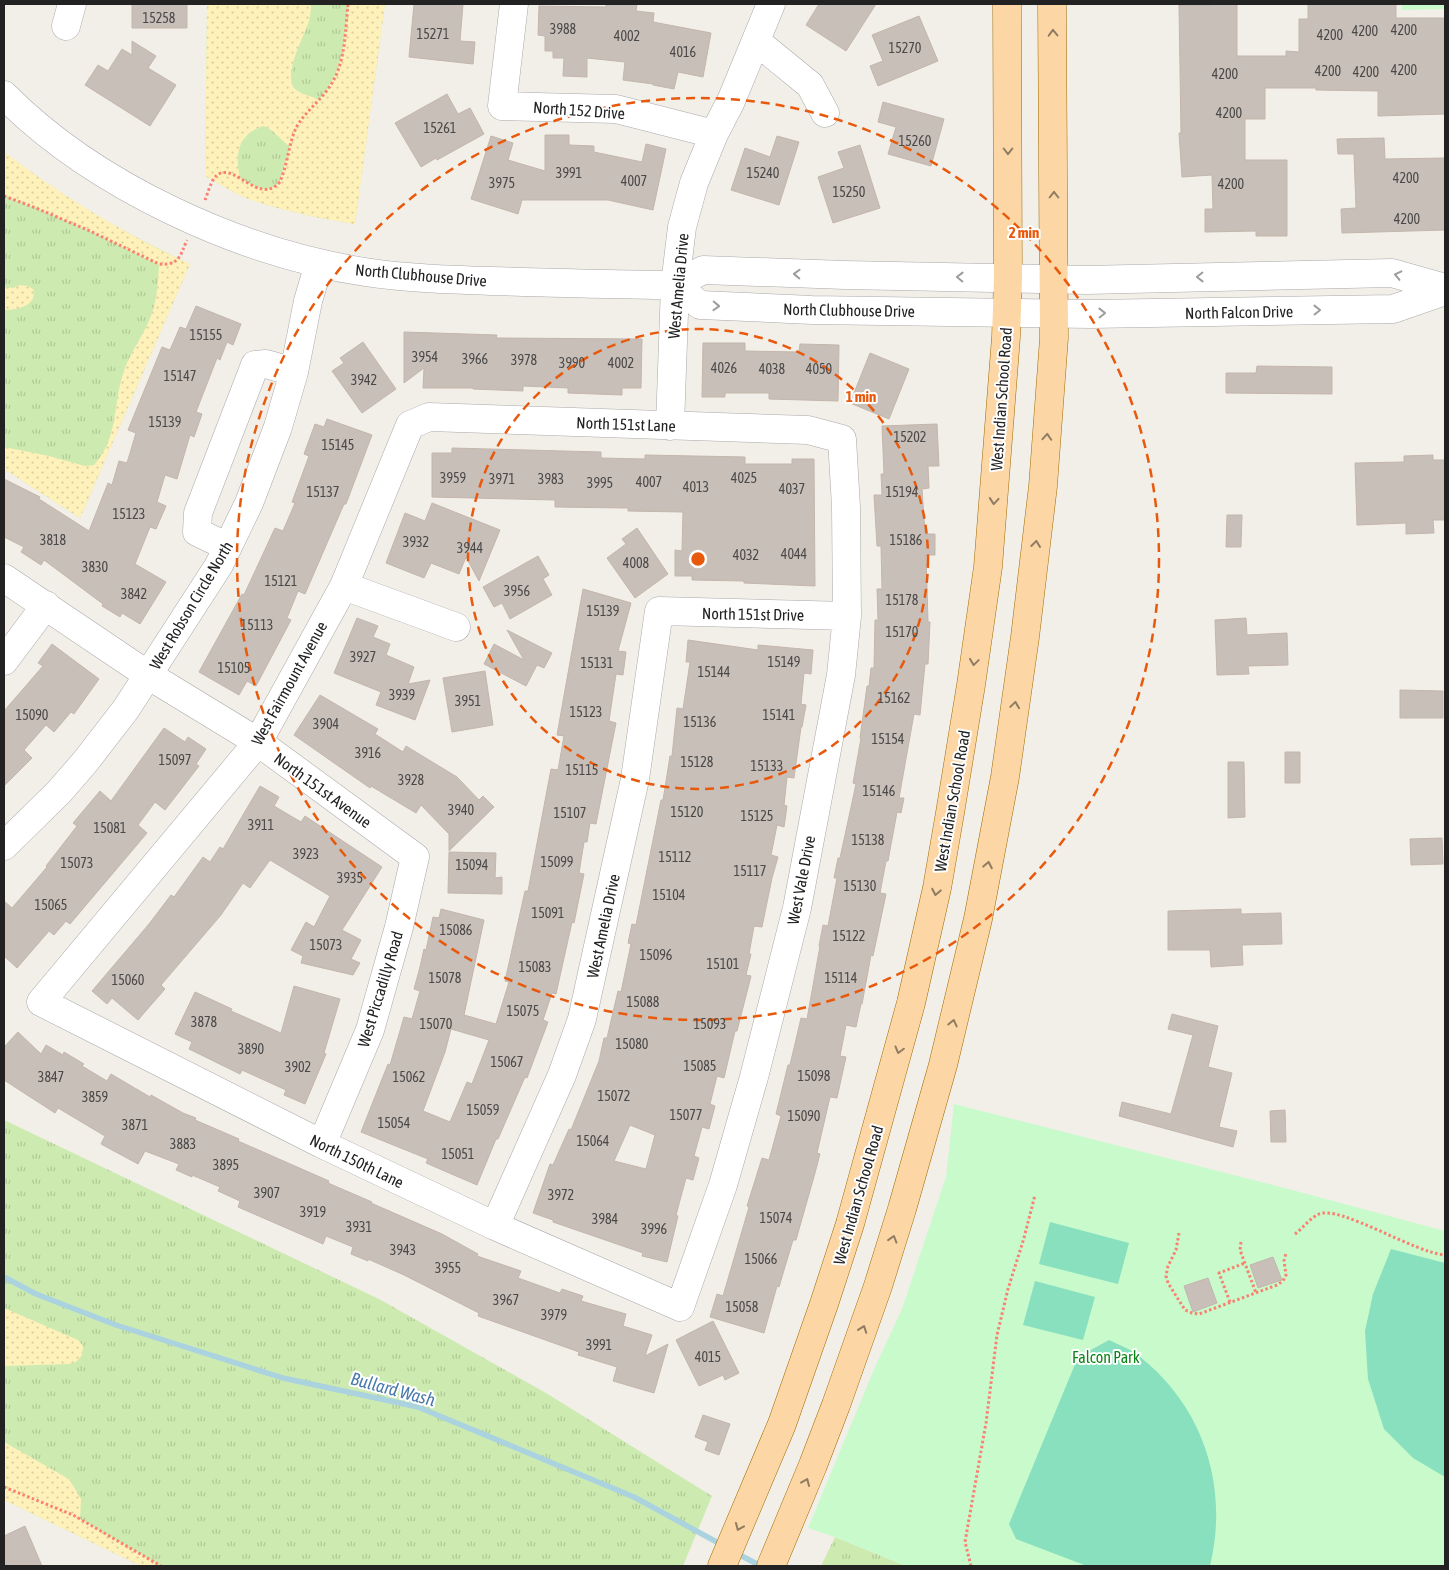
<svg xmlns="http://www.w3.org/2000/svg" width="1449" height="1570" font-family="'Asap Condensed',sans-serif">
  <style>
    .grass { fill: url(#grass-tufts) }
    .sand { fill: url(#sand-dots); fill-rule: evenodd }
    .park { fill: #c8facc }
    .pitch { fill: #88e0be }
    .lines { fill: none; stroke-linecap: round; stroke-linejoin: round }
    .stream { stroke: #aad3df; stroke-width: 5.5 }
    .building { fill: #c7bfb8; stroke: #c4b6ab; fill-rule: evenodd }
    .minor-casing { stroke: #a9a9a9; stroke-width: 29 }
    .major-casing { stroke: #a06b00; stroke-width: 29 }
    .path { stroke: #fa8072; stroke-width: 3; stroke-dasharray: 2.5 2.5; stroke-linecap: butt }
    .minor { stroke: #fff; stroke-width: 28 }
    .major { stroke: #fcd6a4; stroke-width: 28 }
    .oneway { stroke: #8f7c63 }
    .oneway2 { stroke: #9c9c9c }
    .ring { fill: none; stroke: #e8590c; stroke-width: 2.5; stroke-dasharray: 9 6 }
    .labels { text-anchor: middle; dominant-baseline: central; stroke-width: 4; stroke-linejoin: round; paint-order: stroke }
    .number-label { font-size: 14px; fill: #4b4948 }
    .street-label { font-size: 16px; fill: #222; stroke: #fff }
    .park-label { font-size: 16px; fill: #0c8416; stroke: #fff }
    .water-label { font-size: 18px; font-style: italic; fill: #4a7aab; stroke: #fff }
    .centre { fill: #e8590c; stroke: #fff; stroke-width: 2.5 }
    .ring-label { font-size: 15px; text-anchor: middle; font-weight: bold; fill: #e8590c; stroke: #fff; stroke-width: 4; stroke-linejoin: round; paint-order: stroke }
  </style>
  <defs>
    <pattern id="grass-tufts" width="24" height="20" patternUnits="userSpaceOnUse" patternTransform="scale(1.25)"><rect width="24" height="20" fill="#cdebb0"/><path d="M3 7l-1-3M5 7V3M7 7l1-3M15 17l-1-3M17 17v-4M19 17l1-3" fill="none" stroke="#b0c997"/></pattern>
    <pattern id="sand-dots" width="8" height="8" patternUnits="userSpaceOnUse" patternTransform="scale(1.25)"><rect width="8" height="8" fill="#fff1ba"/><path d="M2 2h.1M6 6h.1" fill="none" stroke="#dacea0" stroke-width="1.8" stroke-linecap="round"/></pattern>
  </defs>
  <rect width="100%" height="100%" fill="#f2efe9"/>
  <path class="grass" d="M207 4H385L355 224C318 218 282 211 246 198 232 192 218 183 205 176Z
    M4 152C62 197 124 233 190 264L80 518 4 469Z
    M4 1120 379 1299 546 1393 712 1496 683 1566H141L4 1500Z
    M835 1537 906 1566H821Z"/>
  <path class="sand" d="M207 4H311C311 12 310 19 307 27 302 39 284 75 294 88 299 94 312 96 319 100 344 71 344 40 348 4H385L355 224C318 218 282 211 246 198 232 192 218 183 205 176ZM263 126C270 127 283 141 290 147L279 183C267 196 253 185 240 178 235 154 237 135 263 126Z
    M4 152C62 196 124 234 190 264L80 518 4 469V447L49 456 85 466 94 465C120 436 112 402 125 368 131 352 142 337 149 321 157 303 158 284 159 265L90 231 36 208 4 196Z
    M20 285 28 286 33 289C38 306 16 310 4 310V287L13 288Z
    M4 1308 78 1340 83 1346 82 1355 76 1362 69 1364 4 1366Z
    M4 1442 69 1479 81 1499 80 1519 161 1566H141L4 1500Z"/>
  <path class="park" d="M1402 4H1445V9L1402 10Z
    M954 1104 1281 1187 1445 1231V1566H906L835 1537 808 1528 875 1367 902 1309 946 1177Z"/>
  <path class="pitch" d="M1050 1222 1129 1243 1118 1284 1039 1264Z
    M1391 1249 1445 1263V1477L1413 1458 1384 1429 1368 1379 1365 1331 1373 1294Z
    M1035 1281 1095 1297 1083 1340 1023 1325Z
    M1109 1340C1119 1345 1131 1349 1139 1356 1204 1407 1229 1487 1210 1566H1087L1016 1539 1009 1524 1078 1357Z"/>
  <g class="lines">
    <path class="stream" d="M4 1277 36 1294 116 1325 283 1378 418 1407 634 1497 724 1546
      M736 1553 761 1566"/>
  </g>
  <path class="building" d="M132 4H187V28H132Z
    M414 4H463L460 41 475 42 473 64 409 57Z
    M606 4H637L636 11 654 13 653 22 711 33 703 77 678 72 674 89 653 85V84L623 80 625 62 587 58V77L563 76 564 58H553V51H545V36L538 35 539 6 606 7Z
    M819 4H876L846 51 806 25Z
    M1211 4H1237V56H1286V51L1299 52V19H1308V4H1396V18H1445V114L1378 116V91L1316 90V88H1265V119H1245V160H1287V236H1256V231L1205 232V209H1213L1212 175 1182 177 1179 133H1181L1179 5H1211Z
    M919 16 938 61 878 86 870 66 883 61 872 35Z
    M132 41 156 56 148 68 176 85 150 126 85 85 98 65 108 71 122 49 132 55Z
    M447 94 458 114 470 108 484 134 437 160 436 158 421 167 395 123Z
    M883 102 944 119 931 166 888 154 896 127 878 122Z
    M545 135H569V145L594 146V152L642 162 646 144 666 149 653 210 608 200H522L518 214 471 199 491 136 513 143 508 160 545 171Z
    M777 136 799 142 779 205 731 190 745 148 770 157Z
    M1384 138 1385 159 1445 158V230L1342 233 1341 209 1356 208 1354 154H1338L1337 139Z
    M860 145 880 208 833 223 818 177 844 168 838 152Z
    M196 306 241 324 233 345 227 342 220 360 217 358 196 412 202 414 194 437 190 435 177 479 165 475 157 502 166 506 156 529 150 527 135 564 166 582 140 624 122 613 120 617 102 606 103 604 44 560 41 565 21 552 24 547 4 537V479L40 497 39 499 89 531 108 483 112 485 119 461 127 463 136 433 128 430 162 347 170 350 180 327 186 329Z
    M404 332 497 335 496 338 642 339 641 388H622V395L568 393V388L523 386V391L473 389V388H423L424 368 404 383Z
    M363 342 396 389 362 413 332 371 344 363 340 358Z
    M703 343H745V351L799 352 800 344 839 345 838 401 769 399V393H725V397H702Z
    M870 353 909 369 889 419 850 403Z
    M1257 366 1332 367V394L1226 393V373H1256Z
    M327 419 372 435 346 504H344L305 594 298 591 287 618 291 620 256 686 247 681 239 695 199 672 242 594 244 595 275 528 283 531 295 503 292 502 309 456 304 454 315 424 324 427Z
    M937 424 939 466H928L929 488 922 489 925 534H935V555H926L928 622H930L928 664H925L920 715 914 714 899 798H904L901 813 897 812 888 861H886L880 893 886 894 873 956 871 955 862 1004H861L856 1027 846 1025 840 1056 846 1057 837 1098 830 1097 817 1153 820 1154 815 1173 796 1240H793L779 1287 777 1286 764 1333 710 1317 717 1294 723 1296 749 1207 747 1206 762 1158 769 1160 781 1116 776 1114 788 1065H790L801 1018 807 1019 820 946H819L823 925 828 926 837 878H834L838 858H840L856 784 853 783 861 738H860L867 686H869L871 668H874L875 620H878L877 589H882L881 546H877L874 495H882L881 474H884L882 426Z
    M452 448 601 452V458L645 459V455L745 457V464H792V459H814L815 586 744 583V581L692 580V576H675V550L682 551 683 512 628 511V508L555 507V500L432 497V453H452Z
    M1433 455V460H1445V520H1433L1434 533 1406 534V523L1357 525 1355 463 1404 462V456Z
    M432 503 500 530 479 581 466 557 459 574 431 563 424 578 386 563 405 513 425 521Z
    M1227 515H1242L1241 547H1226Z
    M637 528 668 574 635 598 607 558 626 544 622 539Z
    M538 556 549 575 543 579 552 595 510 619 502 603 494 607 483 587Z
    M583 589 631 603 618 651 626 652 623 675 616 674 609 721 616 723 596 824 590 823 587 842H584L579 873 584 874 574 923 572 922 556 994 552 993 543 1020 548 1022 527 1078 525 1077 498 1139H496L477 1185 426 1163 428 1159 361 1132 388 1064 390 1065 404 1017 412 1019 420 991 414 989 420 967 424 949 426 950 433 917 439 918 441 909 484 920 464 1015 496 1024 509 982 505 981 525 891H528L551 769 558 770 564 736 557 735ZM451 1029 489 1040 472 1084 467 1082 450 1122 423 1111 445 1052Z
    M357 618 378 626 373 637 390 644 386 655 414 667 408 684 430 680 415 720 376 705 381 692 334 673Z
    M1246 618 1247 635 1287 633 1288 665 1248 666 1249 674 1217 675 1215 620Z
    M507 630 552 653 544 668 537 665 526 686 484 664 494 644 524 660Z
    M688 640 758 650V645L813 650 811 674 804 673 801 704 806 705 802 727H801L794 778 787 777 784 805 787 806 784 827 777 825 771 855 778 857 772 878 762 927 754 926 749 954H751L746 975 751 976 747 992 737 1031H735L724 1078 717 1076 710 1104 715 1106 709 1129 702 1127 694 1156 699 1158 693 1180 686 1178 676 1215 678 1216 667 1262 642 1256 643 1253 553 1222V1220L533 1213 550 1164 553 1165 569 1129 571 1130 599 1061 604 1038H607L618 991 621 992 631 944 628 943 632 924 636 925 661 800H663L670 756H672L677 708 683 709 690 662H686ZM630 1125 655 1135 646 1169 614 1161Z
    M52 644 99 679 74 714 71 712 54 732 46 725 24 750 32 758 4 786V711L43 666 38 663Z
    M485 671 493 725 452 732 443 678Z
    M1400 690 1443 691V718H1400Z
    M320 695 378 729 375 734 403 752 406 746 457 777 479 800 483 796 494 807 449 851V834L421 805 416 813 371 786 370 788 294 735Z
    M164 728 185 742 188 737 206 749 196 764 199 766 165 810 155 802 138 825 147 833 70 924 66 921 54 935 49 931 17 968 4 956V901L12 908 47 867 46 866 77 826 73 823 100 791 111 801Z
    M1285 752H1300V783H1285Z
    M1228 762H1244L1245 817 1228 818Z
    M260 786 279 797 274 806 301 822 305 816 382 867 342 930 361 940 351 959 360 963 353 975 301 963 303 956 291 950 306 922 314 927 330 896 270 860 250 888 243 883 221 915 161 985 165 989 138 1020 112 998 107 1004 92 991 149 924 171 895 174 897 203 857 210 862 220 847 223 849Z
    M1442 838 1443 864 1411 865 1410 839Z
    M449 852 496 853 495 878 502 877V894L448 893Z
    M1241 909V914L1281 913 1282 944 1242 945 1243 965 1226 966 1211 967 1210 950H1168V911Z
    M294 986 340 999 324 1053 326 1054 305 1104 284 1095 286 1090 242 1070 240 1074 189 1049 192 1042 175 1034 195 992 232 1009 231 1011 281 1033Z
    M1172 1014 1218 1026 1208 1067 1232 1073 1219 1127 1237 1131 1233 1147 1119 1116 1122 1102 1171 1114 1193 1035 1168 1029Z
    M18 1032 41 1054 46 1045 63 1055 64 1052 84 1064 82 1066 107 1081 111 1074 150 1097 151 1095 183 1113 196 1118 195 1120 239 1139 238 1141 329 1181 328 1183 372 1202 371 1203 442 1234 478 1254 477 1256 521 1271 518 1278 560 1293 562 1289 583 1296 581 1301 626 1314 623 1326 652 1335 645 1356 668 1344 654 1393 613 1381 617 1367 578 1355 579 1352 478 1316 479 1313 404 1275 368 1259V1261L351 1254 353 1247 326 1236 323 1244 238 1207 240 1201 218 1191 220 1187 192 1175V1177L176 1170 179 1164 145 1151 138 1164 101 1144 105 1136 58 1108 55 1113 4 1080V1047Z
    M1285 1110 1286 1142H1271L1270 1111Z
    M1273 1257 1282 1280 1258 1288 1250 1265Z
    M1208 1278 1217 1303 1193 1312 1184 1286Z
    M713 1321 739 1373 725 1380 723 1375 699 1386 676 1340Z
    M703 1415 730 1424 719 1455 705 1450 708 1442 695 1437Z
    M25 1526 42 1566H4V1536Z"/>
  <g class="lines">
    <defs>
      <path id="minor" d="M514 4 502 106 616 109 714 134
        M66 26 72 4
        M756 41 810 85 825 113
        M4 95C93 185 240 253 365 272 417 280 471 280 523 282 574 283 624 285 675 285L703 270 845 275 1086 280 1392 273 1445 288
        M675 285 700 305 812 310 1091 314 1393 309 1445 291
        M429 417 808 430 842 439 846 507 847 616 841 675 797 908 754 1077 723 1185 680 1307 495 1226 322 1144 41 1002 258 742 344 586 410 425Z
        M670 426 675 285 682 227 694 183 714 134 731 101 771 4
        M228 547 197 532 198 513 255 365 266 364 294 372
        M4 578 148 675 258 742 415 857 399 927 370 1030 322 1144
        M344 586 456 627
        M4 661 46 605
        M4 846 59 792 85 762 126 709 219 565 249 503 278 427 294 372 308 301 319 264
        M495 1226 562 1075 582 1019 635 779 659 611 847 616"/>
      <path id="major" d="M722 1566 782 1424 824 1304 850 1224 911 1003 937 888 950 813 971 685 988 567 1006 337 1008 278 1007 4
        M771 1566 813 1465 836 1405 878 1286 902 1209 943 1065 978 919 1005 777 1025 637 1043 486 1054 338 1052 4"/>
    </defs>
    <use href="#minor" class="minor-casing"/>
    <use href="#major" class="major-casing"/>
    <path class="path" d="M4 196 36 208 90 231 159 264C179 266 180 256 187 240
      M205 200C208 193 211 180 217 175 235 162 258 205 279 183 288 166 288 145 296 128 304 113 318 103 328 89 346 65 345 32 348 4
      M1179 1233 1176 1250 1168 1266 1166 1276 1168 1283 1185 1310 1192 1313 1199 1314 1277 1285 1283 1281 1286 1275 1284 1261 1286 1253
      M1295 1234C1303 1228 1310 1218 1319 1214 1340 1205 1415 1253 1445 1255
      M1241 1242 1240 1250 1256 1293
      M1230 1302 1219 1273 1245 1263
      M4 1487 73 1515 161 1566
      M971 1566 965 1542 986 1423 997 1335 1008 1289 1024 1238 1035 1195"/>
    <use href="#minor" class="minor"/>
    <use href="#major" class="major"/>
  </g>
  <defs><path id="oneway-chevron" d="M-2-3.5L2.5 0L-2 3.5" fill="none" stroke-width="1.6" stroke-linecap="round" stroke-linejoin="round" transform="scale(1.25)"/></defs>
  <g class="oneway">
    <use href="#oneway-chevron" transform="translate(1053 33) rotate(-91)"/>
    <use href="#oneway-chevron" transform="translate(1008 151) rotate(90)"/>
    <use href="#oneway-chevron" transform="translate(1054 195) rotate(-90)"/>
    <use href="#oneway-chevron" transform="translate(1047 437) rotate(-86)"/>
    <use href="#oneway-chevron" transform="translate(994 501) rotate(95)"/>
    <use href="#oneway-chevron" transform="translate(1036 544) rotate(-83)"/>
    <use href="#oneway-chevron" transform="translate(974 662) rotate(98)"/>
    <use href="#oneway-chevron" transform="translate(1015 705) rotate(-82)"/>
    <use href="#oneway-chevron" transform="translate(988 865) rotate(-79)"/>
    <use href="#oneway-chevron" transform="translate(936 892) rotate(101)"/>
    <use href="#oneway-chevron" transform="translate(953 1023) rotate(-77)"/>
    <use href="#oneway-chevron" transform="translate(899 1050) rotate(105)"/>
    <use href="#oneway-chevron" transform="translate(893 1239) rotate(-73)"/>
    <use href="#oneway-chevron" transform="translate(863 1329) rotate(-70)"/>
    <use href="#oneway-chevron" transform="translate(806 1482) rotate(-67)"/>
    <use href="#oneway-chevron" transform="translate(739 1527) rotate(113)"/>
  </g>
  <g class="oneway2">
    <use href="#oneway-chevron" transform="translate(797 274) rotate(-178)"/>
    <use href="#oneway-chevron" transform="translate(1398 275) rotate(-167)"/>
    <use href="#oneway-chevron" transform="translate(960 277) rotate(-179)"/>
    <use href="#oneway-chevron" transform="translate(1200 277) rotate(179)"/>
    <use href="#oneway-chevron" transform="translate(716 306) rotate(2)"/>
    <use href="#oneway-chevron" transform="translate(1317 310) rotate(-1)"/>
    <use href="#oneway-chevron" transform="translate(1102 313) rotate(-1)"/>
  </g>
  <g class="ring">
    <circle cx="698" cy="559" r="230"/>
    <circle cx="698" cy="559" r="461"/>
  </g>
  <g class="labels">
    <g class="number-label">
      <text x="159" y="18">15258</text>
      <text x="563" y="29">3988</text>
      <text x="1404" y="30">4200</text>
      <text x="1365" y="31">4200</text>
      <text x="433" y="34">15271</text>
      <text x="1330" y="35">4200</text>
      <text x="627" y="36">4002</text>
      <text x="905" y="48">15270</text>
      <text x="683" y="52">4016</text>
      <text x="1404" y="70">4200</text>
      <text x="1328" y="71">4200</text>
      <text x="1366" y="72">4200</text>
      <text x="1225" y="74">4200</text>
      <text x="1229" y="113">4200</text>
      <text x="440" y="128">15261</text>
      <text x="915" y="141">15260</text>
      <text x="569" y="173">3991</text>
      <text x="763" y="173">15240</text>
      <text x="1406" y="178">4200</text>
      <text x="634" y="181">4007</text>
      <text x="502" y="183">3975</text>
      <text x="1231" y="184">4200</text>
      <text x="849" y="192">15250</text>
      <text x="1407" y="219">4200</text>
      <text x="206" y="335">15155</text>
      <text x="425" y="357">3954</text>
      <text x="475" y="359">3966</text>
      <text x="524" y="360">3978</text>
      <text x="572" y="363">3990</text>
      <text x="621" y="363">4002</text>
      <text x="724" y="368">4026</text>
      <text x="772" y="369">4038</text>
      <text x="819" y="369">4050</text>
      <text x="180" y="376">15147</text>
      <text x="364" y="380">3942</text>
      <text x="165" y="422">15139</text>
      <text x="910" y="437">15202</text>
      <text x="338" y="445">15145</text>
      <text x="453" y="478">3959</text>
      <text x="744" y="478">4025</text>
      <text x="502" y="479">3971</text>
      <text x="551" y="479">3983</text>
      <text x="649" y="482">4007</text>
      <text x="600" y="483">3995</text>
      <text x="696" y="487">4013</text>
      <text x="792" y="489">4037</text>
      <text x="323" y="492">15137</text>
      <text x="902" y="492">15194</text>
      <text x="129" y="514">15123</text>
      <text x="53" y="540">3818</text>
      <text x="906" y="540">15186</text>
      <text x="416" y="542">3932</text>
      <text x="470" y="548">3944</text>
      <text x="794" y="554">4044</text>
      <text x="746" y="555">4032</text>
      <text x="636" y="563">4008</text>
      <text x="95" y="567">3830</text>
      <text x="281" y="581">15121</text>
      <text x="517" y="591">3956</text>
      <text x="134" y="594">3842</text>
      <text x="902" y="600">15178</text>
      <text x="603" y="611">15139</text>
      <text x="257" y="625">15113</text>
      <text x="902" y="632">15170</text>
      <text x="363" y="657">3927</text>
      <text x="784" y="662">15149</text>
      <text x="597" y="663">15131</text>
      <text x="234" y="668">15105</text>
      <text x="714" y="672">15144</text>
      <text x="402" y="695">3939</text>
      <text x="894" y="698">15162</text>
      <text x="468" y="701">3951</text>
      <text x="586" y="712">15123</text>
      <text x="32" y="715">15090</text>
      <text x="779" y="715">15141</text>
      <text x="700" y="722">15136</text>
      <text x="326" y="724">3904</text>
      <text x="888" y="739">15154</text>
      <text x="368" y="753">3916</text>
      <text x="175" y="760">15097</text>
      <text x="697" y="762">15128</text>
      <text x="767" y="766">15133</text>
      <text x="582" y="770">15115</text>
      <text x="411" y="780">3928</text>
      <text x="879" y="791">15146</text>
      <text x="461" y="810">3940</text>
      <text x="687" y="812">15120</text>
      <text x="570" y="813">15107</text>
      <text x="757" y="816">15125</text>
      <text x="261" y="825">3911</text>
      <text x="110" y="828">15081</text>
      <text x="868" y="840">15138</text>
      <text x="306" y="854">3923</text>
      <text x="675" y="857">15112</text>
      <text x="557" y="862">15099</text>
      <text x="77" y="863">15073</text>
      <text x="472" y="865">15094</text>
      <text x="750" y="871">15117</text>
      <text x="350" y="878">3935</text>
      <text x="860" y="886">15130</text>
      <text x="669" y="895">15104</text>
      <text x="51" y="905">15065</text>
      <text x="548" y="913">15091</text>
      <text x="456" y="930">15086</text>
      <text x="849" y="936">15122</text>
      <text x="326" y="945">15073</text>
      <text x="656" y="955">15096</text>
      <text x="723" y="964">15101</text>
      <text x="535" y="967">15083</text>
      <text x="445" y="978">15078</text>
      <text x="841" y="978">15114</text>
      <text x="128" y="980">15060</text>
      <text x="643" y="1002">15088</text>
      <text x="523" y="1011">15075</text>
      <text x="204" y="1022">3878</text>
      <text x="436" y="1024">15070</text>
      <text x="710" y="1024">15093</text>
      <text x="632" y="1044">15080</text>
      <text x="251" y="1049">3890</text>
      <text x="507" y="1062">15067</text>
      <text x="700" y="1066">15085</text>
      <text x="298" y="1067">3902</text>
      <text x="814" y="1076">15098</text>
      <text x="51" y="1077">3847</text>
      <text x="409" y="1077">15062</text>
      <text x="614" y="1096">15072</text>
      <text x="95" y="1097">3859</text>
      <text x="483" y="1110">15059</text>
      <text x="686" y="1115">15077</text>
      <text x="804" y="1116">15090</text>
      <text x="394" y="1123">15054</text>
      <text x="135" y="1125">3871</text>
      <text x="593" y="1141">15064</text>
      <text x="183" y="1144">3883</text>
      <text x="458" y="1154">15051</text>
      <text x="226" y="1165">3895</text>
      <text x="267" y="1193">3907</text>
      <text x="561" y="1195">3972</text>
      <text x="313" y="1212">3919</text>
      <text x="776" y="1218">15074</text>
      <text x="605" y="1219">3984</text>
      <text x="359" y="1227">3931</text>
      <text x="654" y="1229">3996</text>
      <text x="403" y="1250">3943</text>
      <text x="761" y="1259">15066</text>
      <text x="448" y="1268">3955</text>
      <text x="506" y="1300">3967</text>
      <text x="742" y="1307">15058</text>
      <text x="554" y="1315">3979</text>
      <text x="599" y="1345">3991</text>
      <text x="708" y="1357">4015</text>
    </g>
    <g class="street-label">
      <text transform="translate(579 110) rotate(4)">North 152 Drive</text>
      <text transform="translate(421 275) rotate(5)">North Clubhouse Drive</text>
      <text transform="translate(678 286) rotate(-85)">West Amelia Drive</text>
      <text transform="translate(849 310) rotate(1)">North Clubhouse Drive</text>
      <text transform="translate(1239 312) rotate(-1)">North Falcon Drive</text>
      <text transform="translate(1001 399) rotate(-86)">West Indian School Road</text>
      <text transform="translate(626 424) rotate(2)">North 151st Lane</text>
      <text transform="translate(191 605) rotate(-59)">West Robson Circle North</text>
      <text transform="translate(753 614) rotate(1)">North 151st Drive</text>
      <text transform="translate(289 683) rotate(-61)">West Fairmount Avenue</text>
      <text transform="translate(323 790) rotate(36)">North 151st Avenue</text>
      <text transform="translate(952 801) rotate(-80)">West Indian School Road</text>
      <text transform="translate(801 880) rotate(-79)">West Vale Drive</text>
      <text transform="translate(603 926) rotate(-78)">West Amelia Drive</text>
      <text transform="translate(380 989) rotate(-73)">West Piccadilly Road</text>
      <text transform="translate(357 1161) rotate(26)">North 150th Lane</text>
      <text transform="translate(858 1195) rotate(-74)">West Indian School Road</text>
    </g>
    <g class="park-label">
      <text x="1106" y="1357">Falcon Park</text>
    </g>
    <g class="water-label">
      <text transform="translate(393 1389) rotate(15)">Bullard Wash</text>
    </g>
  </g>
  <circle cx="698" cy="559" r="8" class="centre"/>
  <g class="ring-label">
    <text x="1024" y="238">2 min</text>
    <text x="861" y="402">1 min</text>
  </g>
  <rect width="1449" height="1570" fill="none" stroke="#222222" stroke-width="10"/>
</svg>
